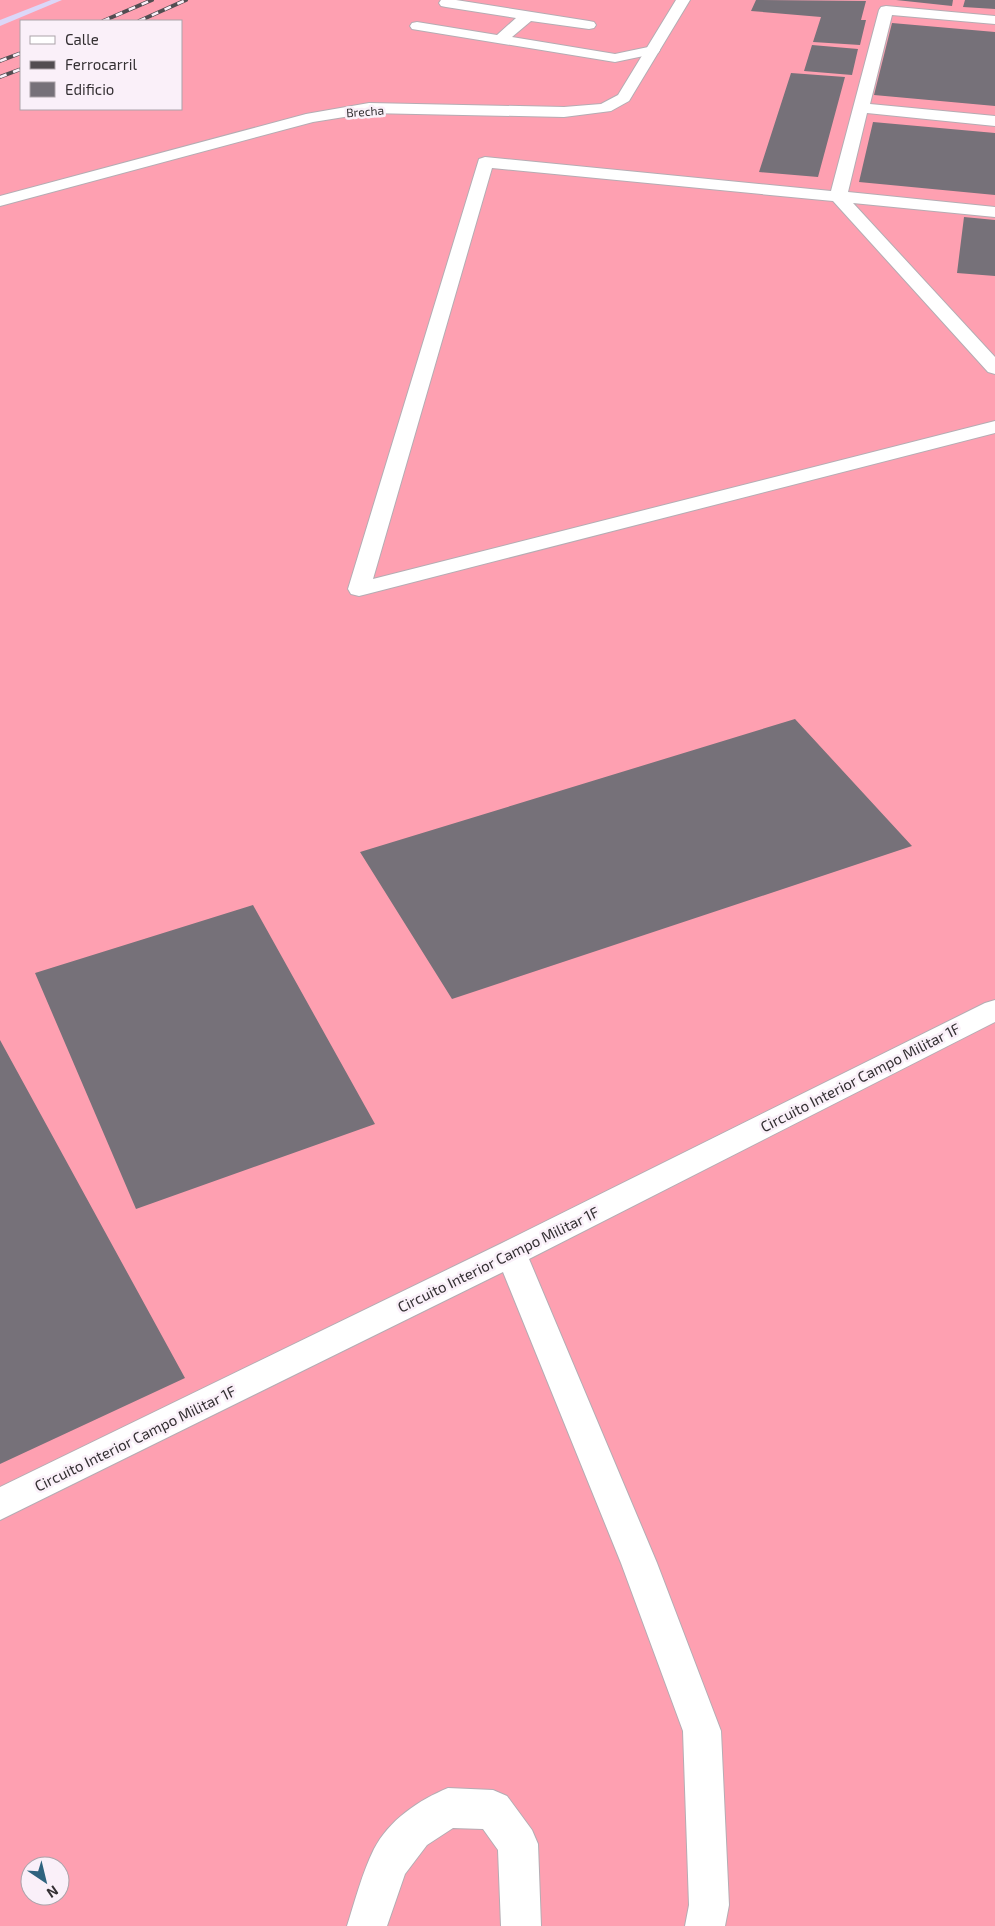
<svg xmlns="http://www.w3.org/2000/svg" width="995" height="1926" font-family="'Exo 2',sans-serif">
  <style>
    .forest { fill: #fea0b1; fill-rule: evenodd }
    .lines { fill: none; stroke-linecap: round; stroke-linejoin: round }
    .stream { fill: #dcd7f8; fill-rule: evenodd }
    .building { fill: #767179 }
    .lane-casing { stroke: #b5acb3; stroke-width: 2 }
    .street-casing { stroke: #b5acb3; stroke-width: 2 }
    .lane { fill: #fff; fill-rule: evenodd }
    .street { fill: #fff; fill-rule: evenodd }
    .rail-casing { stroke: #524d51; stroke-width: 4 }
    .rail { stroke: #faf0f9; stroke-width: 2.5; stroke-dasharray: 7; stroke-linecap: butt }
    .labels { text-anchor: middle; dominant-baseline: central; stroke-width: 5; stroke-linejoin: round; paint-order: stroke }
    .far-street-label { font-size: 12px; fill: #343033; stroke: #faf0f9 }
    .street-label { font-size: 15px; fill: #343033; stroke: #faf0f9 }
  </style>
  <rect width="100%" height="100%" fill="#faf0f9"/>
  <path class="forest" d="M0 0H995V1926H0ZM21 21H181V109H21ZM30 1866H60V1896H30Z"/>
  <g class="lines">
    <path class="stream" d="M51 0H62L0 26V20Z"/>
  </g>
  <path class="building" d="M756 0 866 1 861 20H866L860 45 813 42 821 17 751 11Z
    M896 0H953L952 6Z
    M965 0H995V9L963 7Z
    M892 23 995 32V106L874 95Z
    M812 45 858 49 852 75 804 71Z
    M791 73 845 77 818 177 759 172Z
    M873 122 995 133V195L859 182Z
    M964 217 995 220V276L957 273Z
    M795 719 912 846 452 999 360 852Z
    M253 905 375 1124 136 1209 35 973Z
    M0 1040 185 1378 0 1464Z"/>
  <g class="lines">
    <defs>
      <path id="lane" d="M441 0H456L589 21 594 22 596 25 594 28 589 29 531 21 512 37 615 54 653 46 658 47 660 50 658 53 615 62 412 29 410 26 412 23 417 22 497 35 516 18 446 7 441 6 439 3Z
        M886 6 995 16V24L892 15 870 104 995 116V126L867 113 848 192 995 207V217L853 203 995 357V374L988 372 833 201 492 168 373 579 995 421V433L367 594 359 596 351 594 348 589 479 159 485 157 831 191 879 10 881 7Z"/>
      <path id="street" d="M676 0H690L629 101 611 111 564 117 369 113 313 122 0 206V196L306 114 369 103 564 107 601 104 618 95Z
        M995 1000V1022L529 1259 657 1563 721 1731 729 1905 725 1926H685L689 1905 683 1731 621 1563 503 1272 0 1520V1487L500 1244 985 1003Z
        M448 1788 493 1790 507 1796 532 1830 538 1844 541 1926H501L498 1850 483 1829 453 1828 427 1845 405 1874 387 1926H347C355 1901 362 1873 374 1849 389 1820 419 1800 448 1788Z"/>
    </defs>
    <use href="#lane" class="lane-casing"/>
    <use href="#street" class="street-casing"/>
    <use href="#lane" class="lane"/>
    <use href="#street" class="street"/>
    <defs>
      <path id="rail" d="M103 21 152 0
        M139 21 186 0
        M0 61 21 53
        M0 77 21 69"/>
    </defs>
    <use href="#rail" class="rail-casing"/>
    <use href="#rail" class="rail"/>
  </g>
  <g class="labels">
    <g class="far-street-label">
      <text transform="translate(365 111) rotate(-4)">Brecha</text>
    </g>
    <g class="street-label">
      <text transform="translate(860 1077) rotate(-27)">Circuito Interior Campo Militar 1F</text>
      <text transform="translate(498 1259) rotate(-26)">Circuito Interior Campo Militar 1F</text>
      <text transform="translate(135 1438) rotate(-26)">Circuito Interior Campo Militar 1F</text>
    </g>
  </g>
  <rect x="20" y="20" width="162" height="90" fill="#faf0f9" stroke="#aba3aa"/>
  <rect x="30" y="36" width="25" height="8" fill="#ffffff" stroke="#aba3aa"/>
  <text x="65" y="45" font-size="15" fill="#343033">Calle</text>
  <rect x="30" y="61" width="25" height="8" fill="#524d51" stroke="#aba3aa"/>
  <text x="65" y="70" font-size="15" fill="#343033">Ferrocarril</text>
  <rect x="30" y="82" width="25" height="15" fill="#767179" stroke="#aba3aa"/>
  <text x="65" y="95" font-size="15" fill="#343033">Edificio</text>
  <g transform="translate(45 1881) rotate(145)"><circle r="24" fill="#faf0f9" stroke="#aba3aa"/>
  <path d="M0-4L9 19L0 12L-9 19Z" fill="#2f637f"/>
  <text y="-8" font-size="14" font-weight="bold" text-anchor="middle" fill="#343033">N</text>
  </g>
</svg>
